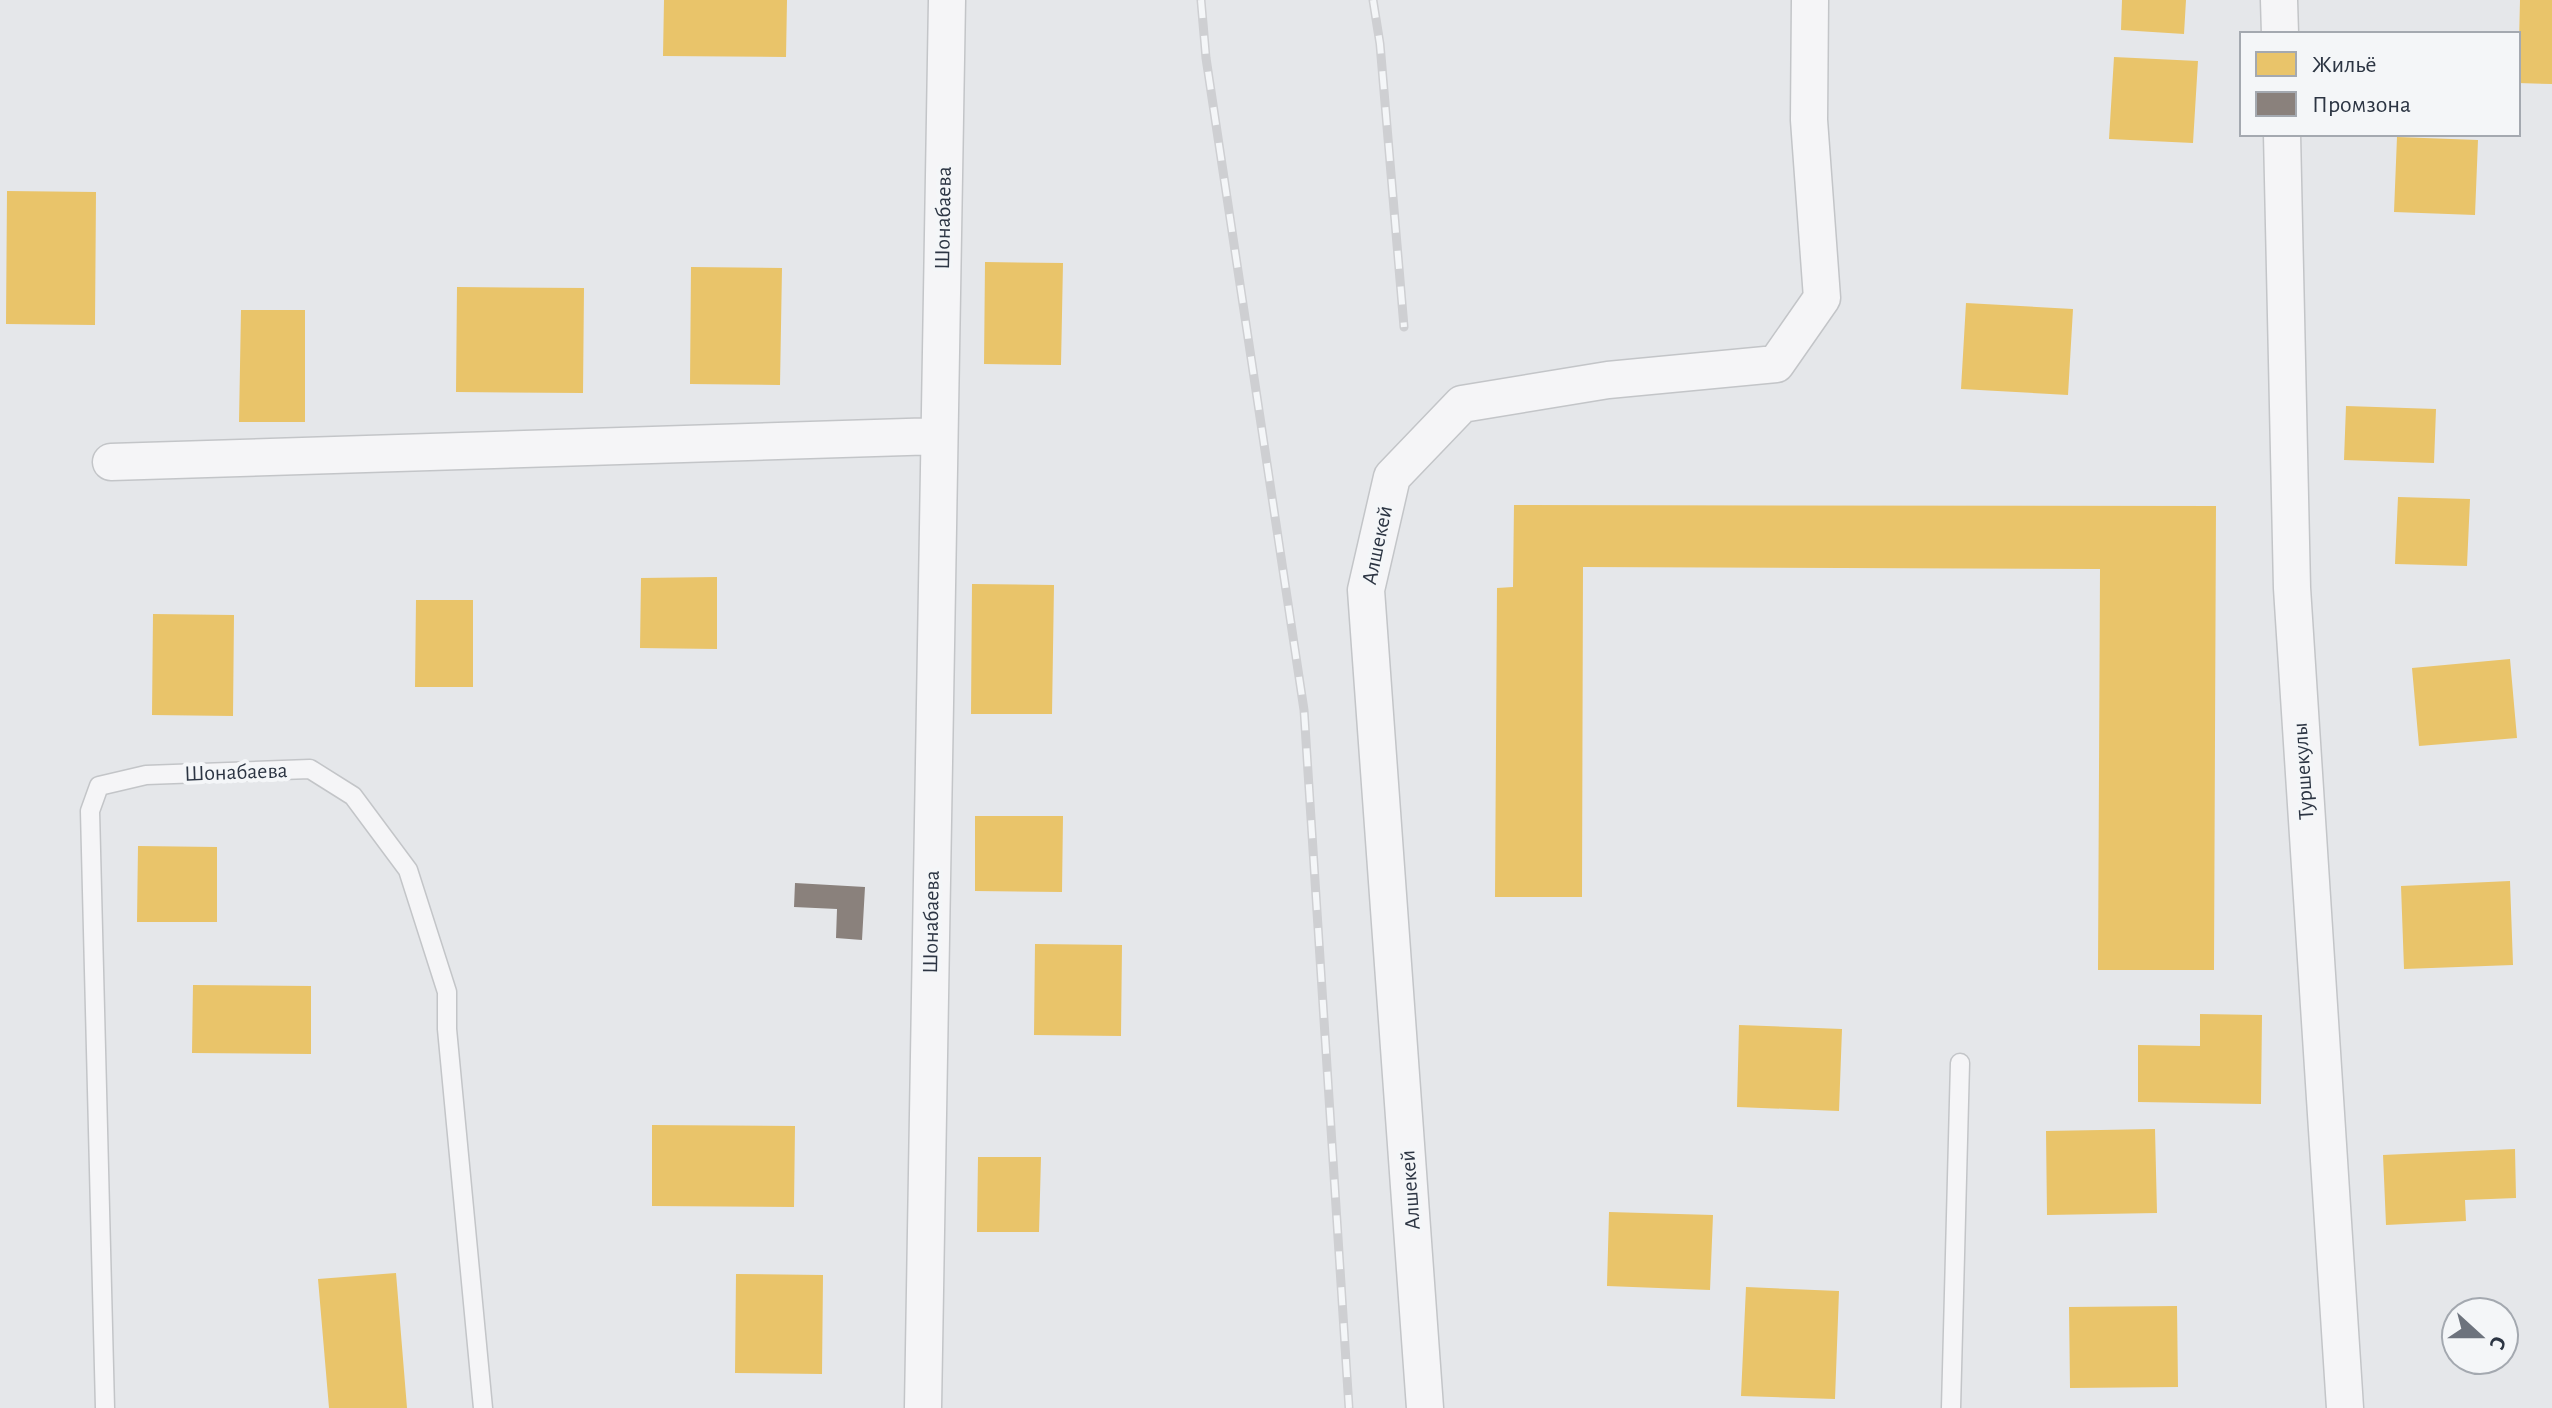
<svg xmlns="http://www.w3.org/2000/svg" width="2552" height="1408" font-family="'Alegreya Sans',sans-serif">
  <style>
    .homes { fill: #e9c46a }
    .industry { fill: #8a817c }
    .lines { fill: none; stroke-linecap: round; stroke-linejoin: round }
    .lane-casing { stroke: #c3c5c8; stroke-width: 21 }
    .street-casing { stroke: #c3c5c8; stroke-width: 39 }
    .lane { stroke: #f5f5f7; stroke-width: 18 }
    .street { stroke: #f5f5f7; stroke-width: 36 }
    .rail-casing { stroke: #cecfd2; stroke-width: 9 }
    .rail { stroke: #f4f6f8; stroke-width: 6; stroke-dasharray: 18; stroke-linecap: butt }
    .labels { text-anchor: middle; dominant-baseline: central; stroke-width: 8; stroke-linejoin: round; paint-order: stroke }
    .street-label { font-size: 22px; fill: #2c3543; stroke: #f4f6f8 }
  </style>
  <rect width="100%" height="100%" fill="#e5e7ea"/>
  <path class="homes" d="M664 0H787L786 57 663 56Z
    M2122 0H2186L2184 34 2121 30Z
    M2520 0H2552V84L2518 83Z
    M2114 57 2198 61 2193 143 2109 139Z
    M2397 137 2478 140 2475 215 2394 212Z
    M7 191 96 192 95 325 6 324Z
    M985 262 1063 263 1061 365 984 364Z
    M691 267 782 268 780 385 690 384Z
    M457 287 584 288 583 393 456 392Z
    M1966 303 2073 309 2068 395 1961 389Z
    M241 310H305V422H239Z
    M2346 406 2436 409 2434 463 2344 460Z
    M2398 497 2470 499 2467 566 2395 564Z
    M1514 505 2216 506 2214 970H2098L2100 569 1583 567 1582 897H1495L1497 588 1513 587Z
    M717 577V649L640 648 641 578Z
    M972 584 1054 585 1052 714H971Z
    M416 600H473V687H415Z
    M153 614 234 615 233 716 152 715Z
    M2510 659 2517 738 2419 746 2412 668Z
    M975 816H1063L1062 892 975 891Z
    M138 846 217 847V922H137Z
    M2510 881 2513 965 2404 969 2401 886Z
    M1035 944 1122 945 1121 1036 1034 1035Z
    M193 985 311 986V1054L192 1053Z
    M2200 1014 2262 1015 2261 1104 2138 1102V1045L2200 1046Z
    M1739 1025 1842 1029 1839 1111 1737 1107Z
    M652 1125 795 1126 794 1207 652 1206Z
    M2155 1129 2157 1213 2047 1215 2046 1131Z
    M2515 1149 2516 1198 2465 1200 2466 1221 2386 1225 2383 1155Z
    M978 1157H1041L1039 1232H977Z
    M1609 1212 1713 1215 1710 1290 1607 1286Z
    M396 1273 407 1408H329L318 1279Z
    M736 1274 823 1275 822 1374 735 1373Z
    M1746 1287 1839 1291 1835 1399 1741 1396Z
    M2177 1306 2178 1387 2070 1388 2069 1307Z"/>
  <path class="industry" d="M795 883 865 887 862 940 836 938 837 909 794 907Z"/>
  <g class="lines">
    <defs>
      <path id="lane" d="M105 1408 90 811 99 786 146 775 310 769 353 796 408 870 447 992V1029L483 1408
        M1951 1408 1960 1063"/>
      <path id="street" d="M2279 0 2280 34
        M2282 134 2292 588 2345 1408
        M111 462 939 436
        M923 1408 947 0
        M1425 1408 1366 590 1392 477 1462 404 1608 380 1776 364 1822 298 1809 120 1810 0"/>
    </defs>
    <use href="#lane" class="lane-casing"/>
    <use href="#street" class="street-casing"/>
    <use href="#lane" class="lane"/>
    <use href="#street" class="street"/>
    <defs>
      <path id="rail" d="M1201 0 1206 58 1304 710 1349 1408
        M1373 0 1380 44 1404 327"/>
    </defs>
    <use href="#rail" class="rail-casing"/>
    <use href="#rail" class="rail"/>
  </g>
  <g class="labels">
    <g class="street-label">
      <text transform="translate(943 218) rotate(-89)">Шонабаева</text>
      <text transform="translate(1377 545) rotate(-78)">Алшекей</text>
      <text transform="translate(2303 771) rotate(-94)">Туршекулы</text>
      <text transform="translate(236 772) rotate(-2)">Шонабаева</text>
      <text transform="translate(931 922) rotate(-89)">Шонабаева</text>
      <text transform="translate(1410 1190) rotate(-94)">Алшекей</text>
    </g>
  </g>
  <rect x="2240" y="32" width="280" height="104" fill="#f4f6f8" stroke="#a4a9b0" stroke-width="2"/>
  <rect x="2256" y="52" width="40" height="24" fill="#e9c46a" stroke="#a4a9b0" stroke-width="2"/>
  <text x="2312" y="72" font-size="24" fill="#2c3543">Жильё</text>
  <rect x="2256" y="92" width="40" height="24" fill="#8a817c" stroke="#a4a9b0" stroke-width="2"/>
  <text x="2312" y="112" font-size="24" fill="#2c3543">Промзона</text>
  <g transform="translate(2480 1336) rotate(111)"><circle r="38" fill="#f4f6f8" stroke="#a4a9b0" stroke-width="2"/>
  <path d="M0-6L14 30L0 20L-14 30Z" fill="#6d737d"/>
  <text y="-12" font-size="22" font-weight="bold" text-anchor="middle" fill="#2c3543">С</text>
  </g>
</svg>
